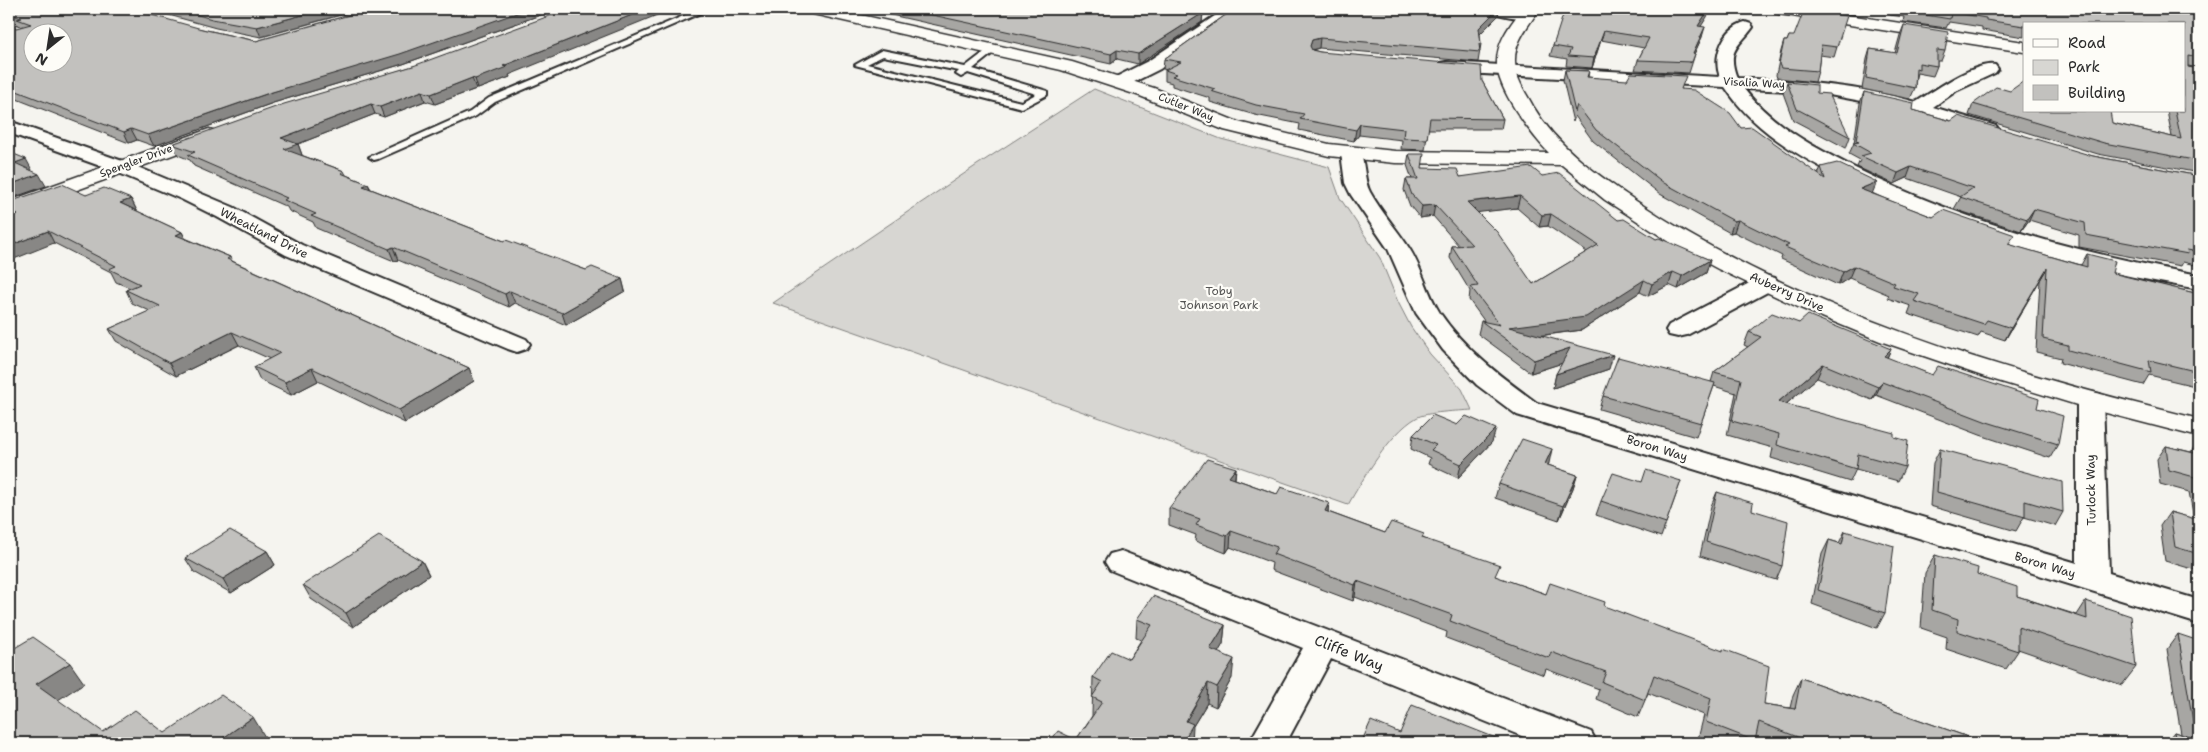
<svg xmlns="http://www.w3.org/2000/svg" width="2208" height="752" font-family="'Shantell Sans',sans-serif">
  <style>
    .green { fill: #d7d6d2; stroke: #81807e }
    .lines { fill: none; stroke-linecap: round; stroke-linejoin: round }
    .service-casing { stroke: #2b2b2b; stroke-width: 4 }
    .minor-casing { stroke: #2b2b2b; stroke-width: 4 }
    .tertiary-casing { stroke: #2b2b2b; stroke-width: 3 }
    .path { stroke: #2b2b2b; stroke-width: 2; stroke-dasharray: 2.5 2.5; stroke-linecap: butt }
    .service { fill: #fdfcf7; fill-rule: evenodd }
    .minor { fill: #fdfcf7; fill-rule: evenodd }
    .tertiary { fill: #fdfcf7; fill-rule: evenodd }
    .wall { fill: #a7a6a3; stroke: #2b2b2b; fill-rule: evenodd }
    .shaded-wall { fill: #888785; stroke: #2b2b2b }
    .building { fill: #c2c1be; stroke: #2b2b2b; fill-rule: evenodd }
    .labels { text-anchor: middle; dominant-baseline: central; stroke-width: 4.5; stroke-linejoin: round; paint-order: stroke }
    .far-street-label { font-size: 11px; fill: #2b2b2b; stroke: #fdfcf7 }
    .street-label { font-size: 12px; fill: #2b2b2b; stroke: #fdfcf7 }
    .park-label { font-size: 12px; fill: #565655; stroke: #fdfcf7 }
    .near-street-label { font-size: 15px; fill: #2b2b2b; stroke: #fdfcf7 }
  </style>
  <rect width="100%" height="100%" fill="#f5f4ef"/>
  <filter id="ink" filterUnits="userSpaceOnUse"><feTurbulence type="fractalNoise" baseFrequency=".02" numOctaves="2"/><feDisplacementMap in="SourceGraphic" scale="10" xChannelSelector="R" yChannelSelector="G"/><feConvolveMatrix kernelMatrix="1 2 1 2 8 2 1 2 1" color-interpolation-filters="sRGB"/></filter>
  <g filter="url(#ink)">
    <path class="green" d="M1094 89 1221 139 1329 167 1340 198 1380 258 1398 302 1411 327 1430 354 1462 389 1472 410C1460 411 1425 412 1416 418 1390 433 1362 480 1348 505L773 303 977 165Z"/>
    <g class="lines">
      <defs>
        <path id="service" d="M700 9H710L495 102 476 116 378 159 374 160 369 157 470 112 489 98Z
          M991 47 998 49 973 69 1047 91V95L1022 108 855 65 882 50 965 67ZM883 56 959 71 956 74 961 77 968 73 1036 94 1021 102 867 64Z"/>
        <path id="minor" d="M1225 9H1243L1160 69 1126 86 1120 87 1114 86 1111 82 1114 78 1148 61Z
          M1486 9H1522L1532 11 1534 14 1532 17C1519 20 1501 15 1489 12Z
          M1745 22 1751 24 1753 27C1739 47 1726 49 1737 78 1798 81 1858 85 1916 102 1933 91 1976 61 1995 65L1998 69 1995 73 1956 91 1933 107 1996 126 1999 130 1996 134 1989 136 1894 107 1813 92 1744 89C1773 126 1815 148 1857 169 1965 223 2081 253 2199 275V289C2076 269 1952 234 1840 177 1797 155 1752 129 1725 87L1446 72 1440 71 1437 67 1440 63 1446 62 1720 77C1712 57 1723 28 1745 22Z
          M9 121 128 163 195 191 233 207 302 245 526 339 530 344 526 349 517 352 508 349 286 255 217 217 181 199 114 171 9 133Z
          M1351 147 1358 149C1366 161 1363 179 1370 192 1381 212 1397 229 1409 248 1422 268 1427 293 1440 313 1465 350 1501 377 1537 403L2077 563V400L2080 394 2090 392 2100 394 2103 400 2109 573 2199 600V624L1517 415 1477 385 1443 350 1416 313 1388 249 1351 195 1345 183 1341 153 1344 149Z
          M1767 276 1775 278 1779 283 1775 288 1687 335 1678 337 1669 335 1666 330 1669 325 1759 278Z
          M1121 551 1591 732 1597 743H1539L1331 659 1286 743H1249L1303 648 1110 570 1105 562 1110 554Z"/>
        <path id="tertiary" d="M805 9H834L1072 62 1154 88 1238 122 1329 144 1395 151 1549 153C1531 135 1497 89 1497 64 1496 44 1509 26 1520 12L1523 9H1539C1529 26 1514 41 1515 62 1515 78 1526 93 1533 106 1557 147 1598 175 1636 201 1804 313 2005 372 2199 419V437L2087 408 1988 378 1880 341 1798 307 1718 269 1679 248 1605 200 1562 165 1395 163 1329 156 1224 130 1140 96 1061 70 813 14 807 12Z
          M1771 9H1809L2024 42V52L1779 14 1773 12Z
          M209 129 216 131 219 135 216 139 9 215V201Z"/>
      </defs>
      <use href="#service" class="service-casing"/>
      <use href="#minor" class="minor-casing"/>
      <use href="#tertiary" class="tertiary-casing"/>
      <path class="path" d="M1716 9 1731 13"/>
      <use href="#service" class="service"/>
      <use href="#minor" class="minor"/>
      <use href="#tertiary" class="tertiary"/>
    </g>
    <path class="wall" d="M9 9 202 29 256 41 371 9H557L403 64 273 103 154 146 137 140 129 143 9 96V30L21 27V26L9 22Z
      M147 9H362L261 37 216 28Z
      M864 9H1184L1203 13 1202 22 1138 64 1117 59 1111 64Z
      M1200 9H1223L1218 12Z
      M1234 9H1499L1498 16 1480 34 1481 44 1478 62 1319 48 1312 50 1320 52 1482 81 1503 119 1501 129H1428L1425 150 1401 149 1402 140 1359 135 1354 141 1299 130 1300 124 1255 115 1210 102V98L1172 86V83L1165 81V70H1167L1163 69 1164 59Z
      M1817 9H1849L1847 13Z
      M1864 9H2154L2199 14V68L2188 66V67L2199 69V173L2098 154 1969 115 1973 104 2112 123 2172 137 2167 111H2184V24H2024V37L1982 30V27L1949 22 1946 28 1903 22 1904 17 1890 15V13Z
      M2179 9H2199V11Z
      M1565 15 1701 26 1702 37 1694 54H1695L1689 73 1635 70 1638 60 1644 48 1601 40 1592 68 1566 66 1567 59 1550 56 1553 46Z
      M1904 25 1945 51 1941 61H1937V66L1933 76 1917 73 1916 77 1915 88 1910 99 1862 89 1867 59 1870 49 1895 53 1900 35Z
      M1789 36 1837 47 1834 57 1820 55 1818 71 1815 82 1777 78 1776 75 1781 51 1784 41H1787Z
      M413 66 509 75 510 77 478 89H476L435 104 425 101 384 117 375 114 298 144 302 155H301L344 171 346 175 368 184 371 189 504 241 586 270 622 279 625 291 566 325 515 303 509 307 398 260 394 261 316 228 313 222 289 211 287 207 194 166 190 160 178 155 172 144Z
      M1565 70 1589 71 1588 77 1682 89 1741 128 1818 174 1821 167 1872 194 1933 217 2010 245 2081 265 2087 254 2112 273 2199 294V387L2149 375 2143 385 2060 363 2061 358 2036 352 2040 280 2005 340 1981 332 1978 337 1908 314 1911 306 1887 298 1889 295 1849 278 1838 285 1781 259 1782 256 1734 232 1730 233 1660 194 1593 141 1575 116 1573 122 1563 80Z
      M1787 82 1817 93 1850 137 1846 148 1793 120 1783 93Z
      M1864 92 1913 110 1951 121 2093 156 2199 176V266L2183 262 2181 266 2079 247V235L2029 220 2021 231 1954 209 1961 197 1907 178 1894 184 1857 167 1860 160 1849 154 1854 143 1860 103Z
      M1409 154 1422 168 1460 177 1542 176 1618 220 1656 239 1710 260 1706 273 1678 289 1669 285 1648 296 1640 292 1582 330 1539 336 1609 369 1553 388 1556 374 1562 363 1531 373 1478 334 1481 321 1485 322 1469 300 1470 291 1450 258 1452 246H1459L1433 216 1420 218 1410 206 1404 190 1406 179H1412L1407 165ZM1517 208 1539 227 1548 226 1587 252 1533 284 1477 212Z
      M86 195 131 199 137 211 182 232 185 238 230 257 232 261 469 368 474 381 405 423 318 381 291 395 260 380 254 367 270 359 239 345 176 376 116 341 109 329 150 311 132 303 126 290 130 288 116 282 111 272 54 243 9 217V202Z
      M1799 323 1891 349 1887 358 1932 375 2037 408 2058 444 2050 458 1980 435 1876 395 1872 400 1817 378 1786 404 1894 437 1905 467 1898 481 1856 469 1850 482 1771 458 1773 448 1727 435 1736 393 1714 386 1696 437 1599 409 1603 396 1711 382 1714 372 1748 347 1744 345 1749 332Z
      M1413 435 1492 442 1458 478 1428 464 1430 458 1411 449Z
      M2196 444 2199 445V571L2165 561 2160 526 2170 512 2194 519 2189 492 2160 484 2157 459 2166 446 2191 452Z
      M1940 449 2063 512 2055 526 2024 517 2016 531 1930 506 1933 463Z
      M1549 463 1548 465 1577 475 1573 488 1559 520 1495 498 1499 484Z
      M1236 468 1235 479 1277 494 1329 503 1328 512 1385 533 1423 538 1497 577 1546 594 1604 606 1764 704 1790 708 1793 695 1801 678 1985 743H1760L1755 741 1754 743H1709L1698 739 1704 715 1648 693 1638 717 1596 699 1599 689 1546 669 1544 675 1446 638 1447 632 1355 597 1353 601 1271 570 1272 563 1230 547 1226 553 1195 541 1196 535 1169 525V508Z
      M1681 481 1661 537 1596 515 1601 501 1642 482Z
      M1717 492 1752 510 1782 566 1776 580 1700 556 1711 506Z
      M1845 531 1885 613 1877 628 1812 604 1822 554 1829 540 1839 543Z
      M267 551 275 565 231 593 194 572 185 558Z
      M1935 555 1977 574 2017 596 2077 615 2086 601 2136 667 2122 685 2018 649V651L2006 669 1946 649 1947 637 1921 628 1925 573Z
      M422 561 429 575 353 627 311 599 303 585Z
      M1137 619 1225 625 1223 644 1218 652 1232 678 1216 707 1207 703 1193 726 1076 740 1092 716 1093 677 1129 659 1141 640 1136 638Z
      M2178 634 2199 743H2165L2174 732 2181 734 2167 649Z"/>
    <path class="shaded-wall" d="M325 9H362L261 37 257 27Z
      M528 9H557L403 64 273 103 154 146 148 135 269 93Z
      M647 9H672L509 75 510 77 478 89 475 79 503 66Z
      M1498 9H1499L1498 16 1477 37 1479 28Z
      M1709 9H1712L1695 36 1698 26Z
      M1203 13 1202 22 1138 64V54Z
      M1705 27 1702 37 1690 63 1693 53Z
      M1604 31 1601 40 1592 68 1594 58Z
      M1320 38 1319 48 1311 50 1310 46 1312 40Z
      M1117 50V59L1111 64V54Z
      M472 78 476 89 435 104 431 94Z
      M422 91 425 101 384 117 380 107Z
      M371 104 375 114 298 144 302 155 289 160 281 138Z
      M1360 124 1359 135 1354 141 1356 130Z
      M131 129 137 140 129 143 124 132Z
      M26 159 32 170 21 175 15 163Z
      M1911 167 1907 178 1894 184 1898 173Z
      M39 174 46 186 9 199V185Z
      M1877 182 1872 194 1860 189Z
      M368 184 373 195 363 186Z
      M1520 196 1517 208 1465 214 1467 202Z
      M131 199 137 211 120 203Z
      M1435 205 1433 216 1420 218 1422 206Z
      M2034 209 2029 220 2021 231 2027 219Z
      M1551 214 1548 226 1539 227 1542 215Z
      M1738 220 1734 232 1730 233 1734 221Z
      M48 231 54 243 9 261V246Z
      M182 232 188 244 176 235Z
      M393 247 398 260 394 261 389 249Z
      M1710 260 1706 273 1678 289 1682 276Z
      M1854 266 1849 278 1838 285 1843 272Z
      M2047 268 2005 340 2011 328Z
      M1673 272 1669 285 1648 296 1652 284Z
      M622 279 625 291 566 325 562 313Z
      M1644 280 1640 292 1582 330 1506 340 1509 327Z
      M510 291 515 303 509 307 505 294Z
      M232 332 239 345 176 376 169 363Z
      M1570 348 1566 362 1531 373 1534 360Z
      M1891 349 1885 362 1884 356Z
      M1613 355 1609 369 1553 388 1556 374Z
      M1823 364 1817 378 1773 415 1778 402Z
      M312 368 318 381 291 395 285 382Z
      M469 368 474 381 405 423 399 410Z
      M1882 382 1876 395 1872 400 1878 387Z
      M1496 429 1492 442 1458 478 1461 464Z
      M1552 449 1549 463 1541 478 1545 464Z
      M1236 468 1234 485 1229 477Z
      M1577 475 1573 488 1559 520 1563 506Z
      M1329 503 1327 520 1325 511Z
      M1231 531 1230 547 1226 553 1227 536Z
      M267 551 275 565 231 593 223 579Z
      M422 561 429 575 353 627 346 613Z
      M1357 581 1355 597 1353 601 1355 585Z
      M1225 625 1223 644 1209 669 1210 649Z
      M1234 659 1232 678 1216 707 1217 687Z
      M70 663 84 683 52 704 36 684Z
      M1208 683 1207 703 1193 726 1192 743H1182L1186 721Z
      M253 717 265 737 257 743H216Z"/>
    <path class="building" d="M9 9H130L202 29 256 41 371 9H528L400 54 269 93 148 135 131 129 124 132 9 88V30L31 24 17 19 22 18 9 14ZM32 32H62V62H32Z
      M177 9H325L257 27 212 19Z
      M568 9H647L503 66 507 67 475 79 472 78 431 94 422 91 380 107 371 104 281 138 298 144 284 149 344 171 341 173 368 184 363 186 504 241 506 240 586 270 592 267 622 279 562 313 510 291 505 294 393 247 389 249 311 216 316 214 284 200 287 198 188 155 195 152 172 144 284 104 413 66Z
      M905 9H1184L1203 13 1138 54 1117 50 1111 54Z
      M1234 9H1498L1479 28 1481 44H1479L1480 52 1320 38 1312 40 1310 46 1312 50 1320 52 1481 66 1482 81 1503 119 1430 118 1427 139 1403 138 1404 129 1360 124 1356 130 1300 119 1304 114 1256 105 1211 91 1215 89 1172 76 1177 74 1165 70 1181 62 1164 59Z
      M1570 9H1709L1698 26 1705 27 1693 53 1695 54 1692 62 1638 60 1649 38 1604 31 1594 58 1568 56 1571 49 1553 46 1563 15H1565Z
      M1907 9H2154L2199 14V57L2188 55V67L2199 69V161L2104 143 1973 104 1996 87 2010 91 2024 81V111H2110L2112 123 2181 139 2175 111H2184V24H2024V26L1986 20V18L1951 12 1950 19 1907 12Z
      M1804 10 1847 16 1837 47 1821 45 1818 71 1781 68 1779 64 1784 41H1787L1789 36H1794Z
      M1904 25 1948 32 1945 51 1937 50V66L1919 63V69L1916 68 1915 88 1866 78 1870 49 1897 53Z
      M1565 70 1589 71 1587 77 1627 80 1631 73 1686 76 1681 89 1694 90 1730 113 1741 128 1752 127 1825 179 1821 167 1837 163 1877 182 1860 189 1933 217 1943 210 2015 235 2008 244 2087 267V254L2115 261 2112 273 2199 294V372L2149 360 2151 372 2068 350V345L2043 339 2047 268 2011 328 1987 320 1984 324 1914 301 1919 294 1893 286 1895 283 1854 266 1843 272 1785 247 1789 245 1738 220 1734 221 1664 183 1596 130 1577 105 1575 112Z
      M1787 82 1817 85V93L1829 94 1850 137 1797 109Z
      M1864 92 1914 103 1913 110 1951 121 1958 116 2093 156 2199 176V252L2187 250 2188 254 2086 235 2085 223 2034 209 2027 219 1960 197 1973 188 1911 167 1898 173 1861 156 1871 153 1853 143 1859 142 1856 141Z
      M9 152 26 159 15 163 39 174 9 185Z
      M1409 154H1424L1422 168 1457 169 1460 177 1531 167 1542 176 1559 173 1618 220 1624 219 1656 239 1659 238 1710 260 1682 276 1673 272 1652 284 1644 280 1586 317 1509 327 1613 355 1556 374 1570 348 1534 360 1481 321 1500 325 1471 287 1478 286 1452 246 1472 245 1435 205 1422 206 1412 195 1406 179H1418ZM1520 196 1542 215 1551 214 1598 245 1533 284 1497 232 1467 202Z
      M62 184 86 195 104 188 131 199 120 203 182 232 176 235 230 257 227 259 469 368 399 410 312 368 285 382 254 367 280 353 232 332 169 363 109 329 160 306 126 290 140 284 109 269 116 266 48 231 9 246V218L18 214 9 209V202Z
      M1772 313 1799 323 1808 315 1891 349 1884 356 1932 375 1938 366 2039 399 2037 408 2063 416 2058 444 1987 422 1882 382 1878 387 1823 364 1778 402 1894 433V437L1908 441 1905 467 1858 454 1856 469 1777 445 1779 434 1732 421 1741 379 1714 372 1761 337 1749 332Z
      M1618 357 1715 383 1701 423 1603 396Z
      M1433 415 1457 425 1466 416 1496 429 1461 464 1431 450 1436 445 1413 435Z
      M1522 439 1552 449 1545 464 1577 475 1563 506 1499 484Z
      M2196 444 2199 445V482L2198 478 2169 470 2166 446 2198 454Z
      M1940 449 2062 482 2063 512 2025 501V517L1937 492Z
      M1207 459 1236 468 1229 477 1277 494 1281 487 1329 503 1325 511 1385 533 1391 522 1424 534 1422 538 1500 565 1495 576 1546 594 1550 583 1605 602 1604 606 1723 651V649L1769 666 1764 704 1795 709 1801 678 1985 743H1813L1759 722 1755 741 1706 722 1711 698 1654 675 1645 700 1602 682 1606 672 1551 652 1549 658 1450 621 1452 615 1357 581 1355 585 1273 554 1277 547 1231 531 1227 536 1196 525 1200 519 1169 508Z
      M1646 470 1681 481 1666 523 1601 501 1613 473 1642 482Z
      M1717 492 1753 503 1752 510 1788 521 1782 566 1706 542Z
      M2170 512 2199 520V554L2175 547Z
      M230 530 267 551 223 579 185 558Z
      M1845 531 1894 546 1885 613 1818 590 1829 540 1842 544Z
      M379 536 422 561 346 613 303 585Z
      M1935 555 1978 568 1977 574 2017 587V596L2087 619 2086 601 2131 616 2136 667 2018 627V651L1957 631 1958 619 1932 610Z
      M1153 596 1225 625 1210 649 1234 659 1217 687 1208 683 1186 721 1193 724 1182 743H1049L1058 731 1076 740 1102 702 1092 697 1102 682 1093 677 1111 651 1129 659 1152 625 1137 619Z
      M2178 634 2199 641V743H2176L2174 732 2196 739Z
      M33 637 70 663 36 684 103 732 135 710 165 733 221 695 253 717 216 743H9V646L13 649Z
      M1412 705 1501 740 1500 743H1361L1371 721 1400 733Z"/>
  </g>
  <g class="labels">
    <g class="far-street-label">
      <text transform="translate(1754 83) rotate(3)">Visalia Way</text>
      <text transform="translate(1186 107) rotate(22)">Cutler Way</text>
      <text transform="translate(136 161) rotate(-20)">Spengler Drive</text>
    </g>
    <g class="street-label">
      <text transform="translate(264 233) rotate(27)">Wheatland Drive</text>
      <text transform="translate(1787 292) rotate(24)">Auberry Drive</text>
      <text transform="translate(1657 448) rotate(17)">Boron Way</text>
      <text transform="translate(2091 490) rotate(-91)">Turlock Way</text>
      <text transform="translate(2045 565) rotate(17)">Boron Way</text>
    </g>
    <g class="park-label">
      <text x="1219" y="291">Toby<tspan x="1219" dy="14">Johnson Park</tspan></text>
    </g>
    <g class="near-street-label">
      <text transform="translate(1349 653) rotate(22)">Cliffe Way</text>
    </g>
  </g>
  <rect width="2208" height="752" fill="none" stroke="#fdfcf7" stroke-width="30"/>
  <rect x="15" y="15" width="2178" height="722" fill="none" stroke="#2b2b2b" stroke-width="2" filter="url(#ink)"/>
  <rect x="2023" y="22" width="162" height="90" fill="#fdfcf7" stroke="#a9a8a5"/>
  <rect x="2033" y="39" width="25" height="8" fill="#fdfcf7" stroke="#a9a8a5"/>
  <text x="2068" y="48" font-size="15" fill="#2b2b2b">Road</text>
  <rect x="2033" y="60" width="25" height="15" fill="#d7d6d2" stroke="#a9a8a5"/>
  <text x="2068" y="72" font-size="15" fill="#2b2b2b">Park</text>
  <rect x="2033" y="85" width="25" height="15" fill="#c2c1be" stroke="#a9a8a5"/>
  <text x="2068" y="98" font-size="15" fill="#2b2b2b">Building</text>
  <g transform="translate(48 48) rotate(210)"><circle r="24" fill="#fdfcf7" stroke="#a9a8a5"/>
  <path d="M0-4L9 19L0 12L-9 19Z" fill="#2b2b2b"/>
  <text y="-8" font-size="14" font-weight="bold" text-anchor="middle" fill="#2b2b2b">N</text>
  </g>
</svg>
